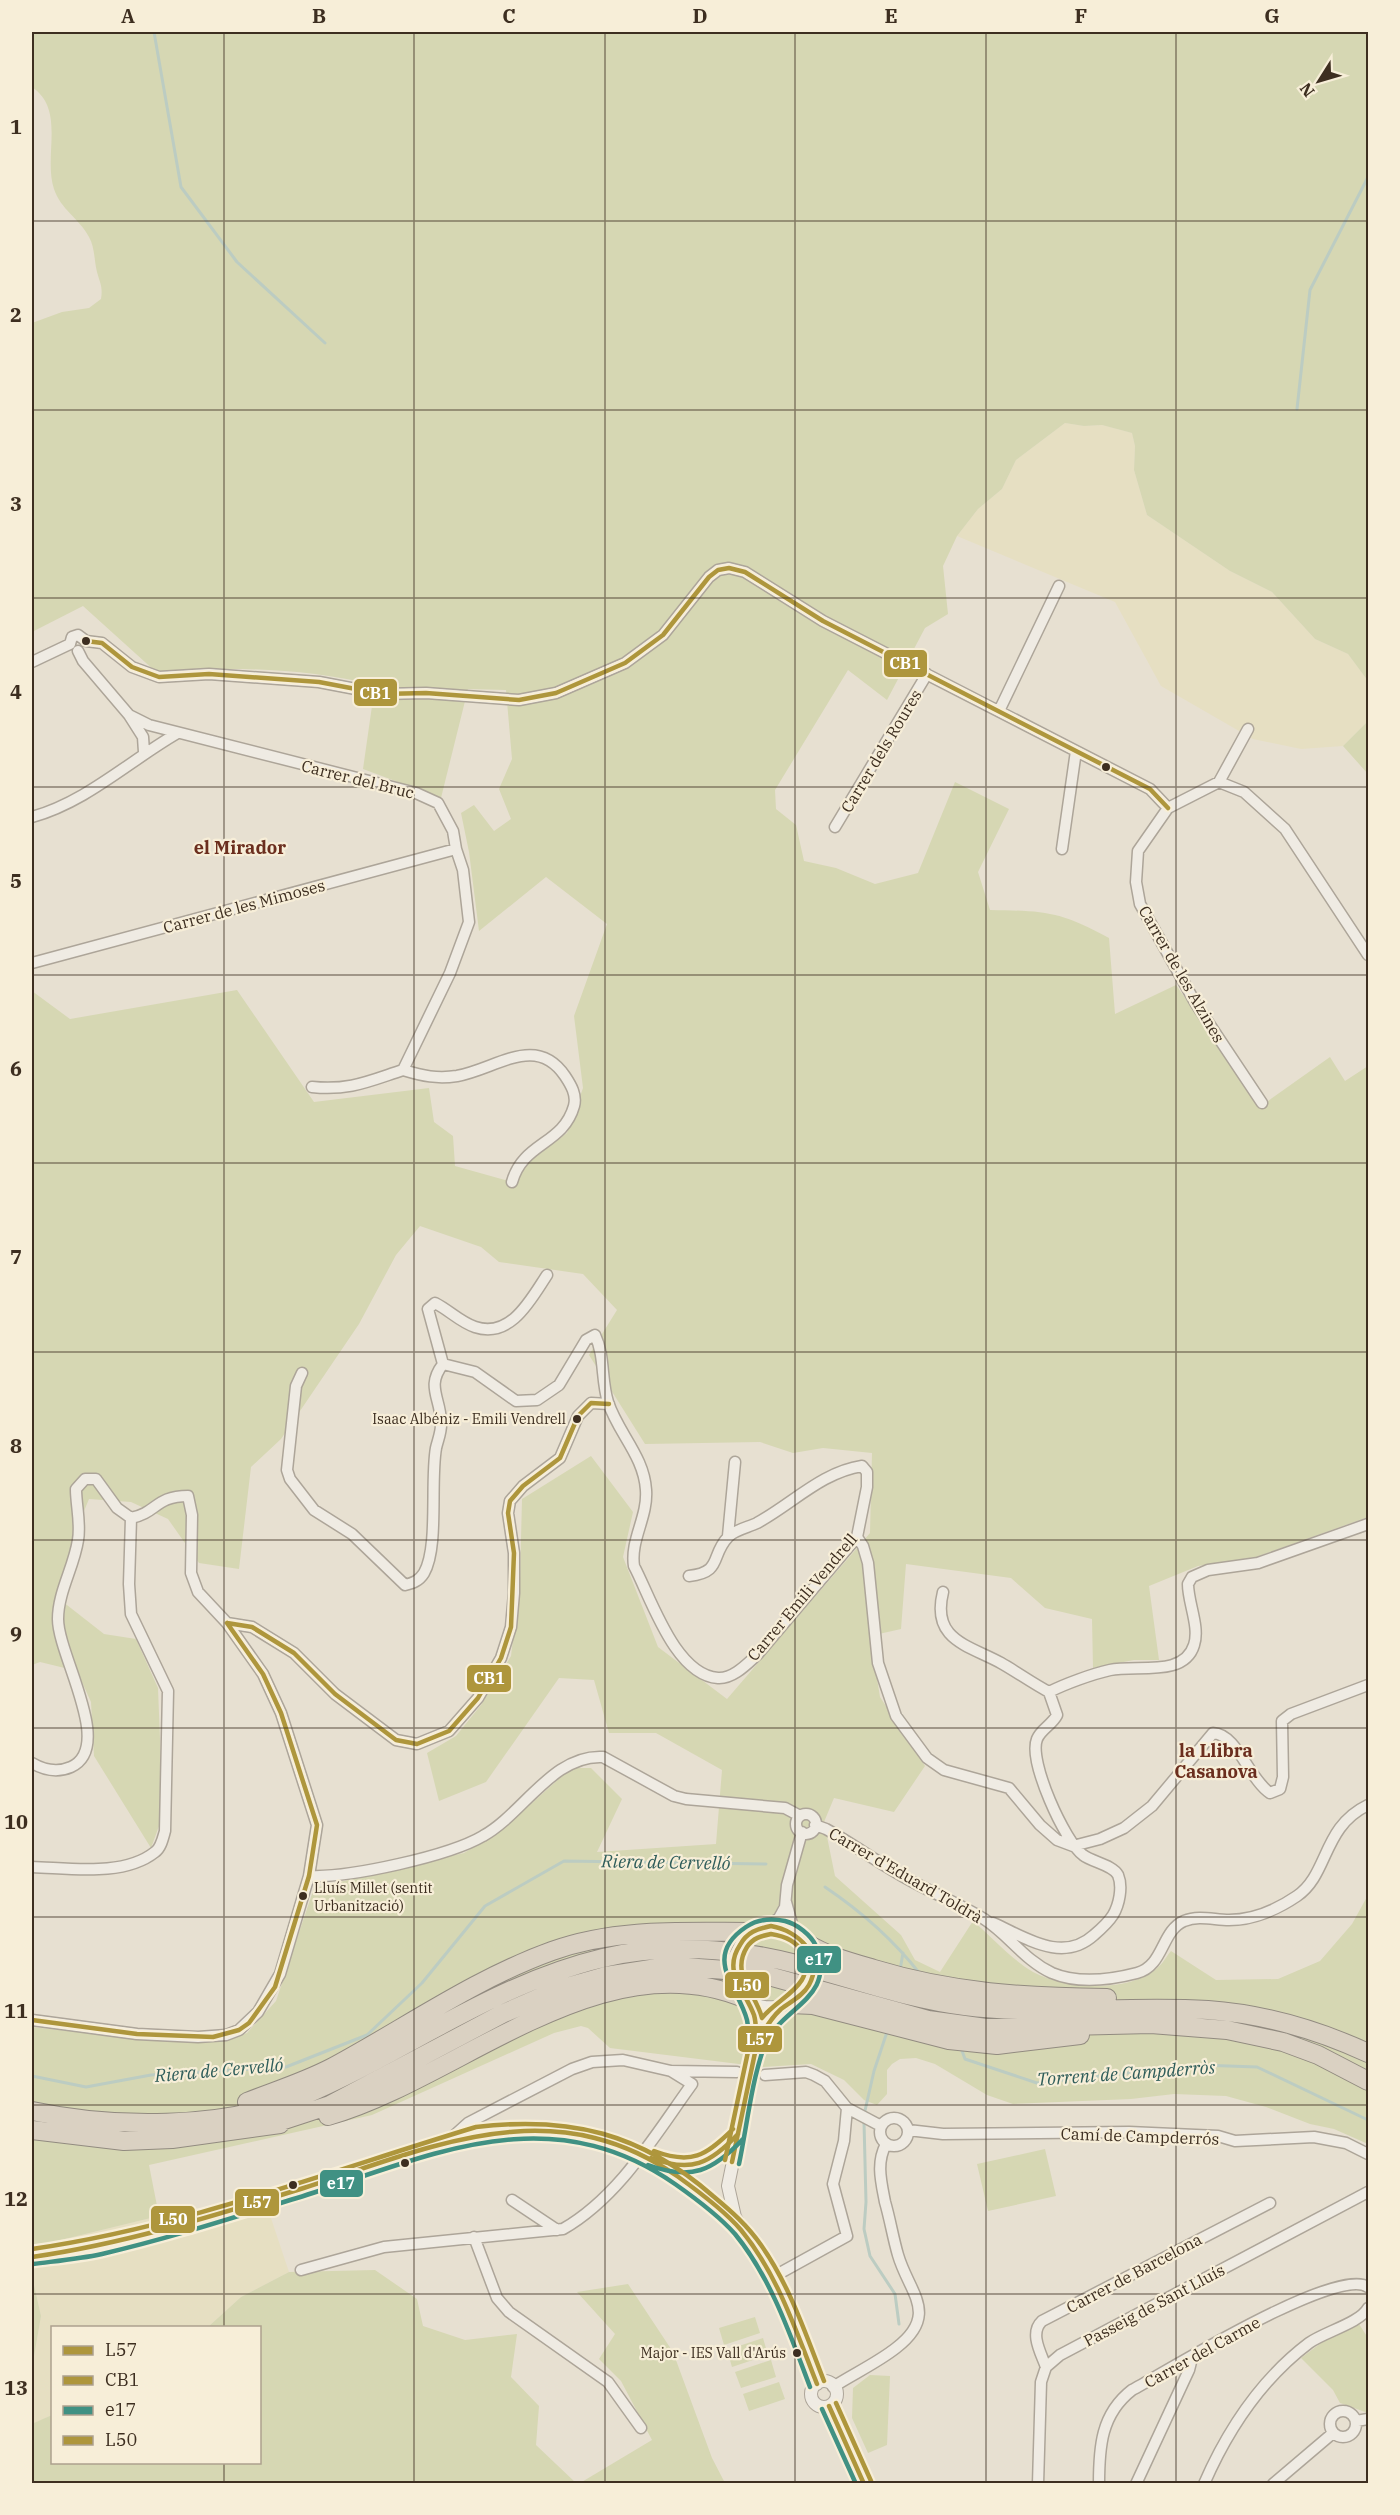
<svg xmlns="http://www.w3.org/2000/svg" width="1400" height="2515" font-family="'IBM Plex Serif',serif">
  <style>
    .farmland { fill: #e6dfc2 }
    .green { fill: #d6d7b3 }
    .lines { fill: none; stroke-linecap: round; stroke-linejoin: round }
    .stream { stroke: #bcccc2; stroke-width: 3 }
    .minor-casing { stroke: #ada599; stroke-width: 13 }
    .tertiary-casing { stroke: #ada599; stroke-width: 14 }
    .motorway-casing { stroke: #928b80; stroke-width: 20 }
    .minor { stroke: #efebe3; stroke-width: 10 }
    .tertiary { stroke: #efebe3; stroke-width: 12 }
    .motorway { stroke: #dad1c2; stroke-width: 18 }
    .tertiary-bridge-casing { stroke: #ada599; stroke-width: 14; stroke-linecap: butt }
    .tertiary-bridge { stroke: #efebe3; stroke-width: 12 }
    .bus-1-casing { stroke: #f7eed8; stroke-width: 9 }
    .bus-2-casing { stroke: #f7eed8; stroke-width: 9 }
    .bus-3-casing { stroke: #f7eed8; stroke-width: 9 }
    .bus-4-casing { stroke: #f7eed8; stroke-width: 9 }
    .bus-1 { stroke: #ae963c; stroke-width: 4.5 }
    .bus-2 { stroke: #ae963c; stroke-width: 4.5 }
    .bus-3 { stroke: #409183; stroke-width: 4.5 }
    .bus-4 { stroke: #ae963c; stroke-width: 4.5 }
    .grid { fill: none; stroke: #3d2e20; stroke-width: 1.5; stroke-opacity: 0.55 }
    .bus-dot { fill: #3d2e20; stroke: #f7eed8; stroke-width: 2 }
    .labels { text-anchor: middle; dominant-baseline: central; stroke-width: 4.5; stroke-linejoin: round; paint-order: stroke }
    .bus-label { font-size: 14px; fill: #3d2e20; stroke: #f7eed8; text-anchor: end }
    .street-label { font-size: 16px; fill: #3d2e20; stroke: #f7eed8 }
    .neighbourhood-label { font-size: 18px; font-weight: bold; fill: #6b2e1e; stroke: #f7eed8 }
    .water-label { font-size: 18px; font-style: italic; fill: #2f5d5a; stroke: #f7eed8 }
    .line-badge { stroke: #f7eed8; stroke-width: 2 }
    .badge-label { font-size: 16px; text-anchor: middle; font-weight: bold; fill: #fff }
    .neatline { fill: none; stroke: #3d2e20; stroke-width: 2 }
    .grid-label { font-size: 20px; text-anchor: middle; font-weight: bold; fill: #3d2e20 }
  </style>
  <rect width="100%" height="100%" fill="#e7e0d1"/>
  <path class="farmland" d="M1065 423 1084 426 1102 425 1132 433 1135 446 1134 470 1147 515 1230 571 1272 592 1315 639 1348 654 1368 681V721L1343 746 1301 749 1253 739 1161 686 1115 602 957 536 978 509 1002 489 1016 460Z
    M268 2209 289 2272 241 2297 208 2327 52 2328V2415L33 2424 32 2368 41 2316 32 2276V2247L159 2216 168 2239Z"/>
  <path class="green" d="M32 32H1368V681L1348 654 1315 639 1272 592 1230 571 1147 515 1134 470 1135 446 1132 433 1102 425 1084 426 1065 423 1016 460 1002 489 978 509 957 536 943 566 948 614 925 628 887 700 848 670 775 790 776 809 796 825 804 861 836 868 875 884 918 873 955 782 1009 809 978 872 990 910C1045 911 1059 911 1109 938L1115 1014 1176 985 1261 1106 1330 1057 1345 1081 1368 1066V1517L1256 1557 1198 1566 1149 1586 1159 1660H1134L1093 1668 1092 1619 1045 1608 1011 1578 906 1564 901 1629 870 1636 880 1697 925 1766 894 1812 834 1798 824 1822 835 1876 901 1935 915 1960 940 1972 973 1921C992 1937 1011 1959 1033 1972 1064 1989 1128 1993 1156 1969 1162 1965 1166 1957 1171 1951L1216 1980 1278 1979 1320 1961 1352 1924 1368 1895V2144L1334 2129 1310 2124 1266 2107 1226 2096 1174 2094 1131 2099 1013 2104 987 2095 935 2064 916 2058 900 2059 892 2064 887 2070V2094L877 2105 864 2100 844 2080 811 2064 763 2067 610 2048 588 2028 581 2026 554 2033 372 2115 149 2165 159 2216 32 2247V2027L159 2041 217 2042 247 2033 276 2001 314 1888 464 1853 503 1829 571 1768H591L622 1799 597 1852 716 1844 722 1770 656 1733H609L594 1680 559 1678 486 1782 439 1801 427 1753 456 1736 481 1705 511 1656 520 1580 522 1499 591 1456 633 1512 623 1557 658 1647 727 1699 870 1533 872 1453 823 1448 793 1453 760 1442 645 1444 589 1355 617 1310 583 1274 499 1262 481 1247 420 1226 396 1255 359 1324 281 1439 251 1467 239 1569 199 1563 168 1519 131 1502 89 1499 72 1540 58 1598 104 1634 136 1639 158 1688 163 1815 151 1848 94 1756 91 1702 77 1671 40 1662 32 1665V991L70 1019 237 990 314 1102 429 1088 434 1122 453 1136 455 1166 505 1180 567 1133 583 1088 574 1016 607 924 546 877 479 931 469 852 461 813 474 805 494 831 511 819 499 789 512 759 506 690 468 689 441 798 363 769 375 685C304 668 229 666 156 672L83 606 32 632V323L62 312 89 308 101 299C103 287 100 283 97 272 94 260 95 248 89 237 79 218 61 210 54 189 43 156 66 110 32 87Z
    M1368 721V774L1343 746Z
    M1045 2149 1056 2196 988 2211 977 2164Z
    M375 2270 417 2299 423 2326 465 2340 517 2334 511 2377 539 2406 536 2445 576 2483H32V2395L34 2423 52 2415V2462H260V2328L208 2327 241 2297 289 2272Z
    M32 2276 41 2316 32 2368Z
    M628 2284 673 2352 712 2458 725 2483H580L652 2440 621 2381 599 2359 615 2334 577 2292Z
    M755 2317 760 2333 724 2345 719 2328Z
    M1359 2324 1368 2338V2413L1340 2403 1333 2390 1301 2358 1325 2340Z
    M763 2338 768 2355 732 2367 727 2350Z
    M771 2360 776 2377 741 2388 735 2372Z
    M870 2375 890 2376 887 2445 868 2453 852 2418 853 2388Z
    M779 2382 785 2399 749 2411 743 2394Z"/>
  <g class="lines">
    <path class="stream" d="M154 32 181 187 237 262 325 343
      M1297 409 1310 290 1368 177
      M825 1887C862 1912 893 1939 920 1974
      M900 1970 903 1953
      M961 2048 965 2059 1037 2083 1199 2065 1257 2067 1368 2120
      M32 2076 86 2087 151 2075 286 2067 367 2035 422 1983 485 1906 564 1861 766 1864
      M864 2115 874 2071 888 2029
      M864 2122 866 2202 864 2229 870 2256 895 2294 899 2324"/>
    <defs>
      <path id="minor" d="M86 641 102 643 132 667 159 677 209 674 319 682 382 694 426 693 519 700 556 693 625 663 663 635 709 577 718 570 729 568 745 572 823 621 1150 789 1168 808
        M70 644 72 637 78 635 86 641
        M78 651 83 661 129 715 149 725 416 793 438 803 453 831 456 849 463 870 469 922 450 973 403 1070C369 1081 349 1091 312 1087
        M32 662 70 644
        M999 711 1059 586
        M129 715 143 737 144 752
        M1219 782 1248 729
        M32 817C86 802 128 762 176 734
        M835 827 927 674
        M1062 849 1076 751
        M32 963 456 849
        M403 1070C423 1076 437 1079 457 1076 496 1069 536 1033 565 1076 571 1085 577 1095 574 1106 563 1145 523 1142 512 1182
        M1262 1103 1196 1004 1140 904 1136 882 1138 851 1168 808 1219 782 1244 792 1285 829 1368 955
        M443 1364 428 1309 435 1303C449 1310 460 1322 475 1327 511 1339 531 1299 547 1275
        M302 1373 296 1386 292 1423 287 1470 290 1479 314 1510 352 1534 405 1585C413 1583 419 1581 424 1573 439 1547 430 1481 436 1448 438 1439 442 1431 441 1421 440 1397 426 1386 443 1364L475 1372 516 1401 537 1400 559 1385 586 1340 595 1335C605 1356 601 1380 608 1402 618 1433 644 1456 646 1490 648 1517 630 1540 634 1566 651 1598 675 1675 718 1678 733 1679 747 1664 757 1655L857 1537 867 1487V1472L862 1466C822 1472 792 1504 757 1523 749 1527 734 1530 728 1537 710 1556 723 1572 689 1576
        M728 1536 735 1462
        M857 1537 863 1546 868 1563 878 1663 896 1716 927 1758 944 1770 1009 1788 1040 1825 1057 1840 1073 1846 1100 1839 1124 1828 1152 1806 1213 1733C1237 1734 1249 1779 1270 1793L1280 1789 1283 1777 1282 1721 1291 1714 1368 1685
        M943 1592C931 1640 968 1645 1001 1663 1017 1672 1032 1683 1049 1692L1057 1715C1052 1725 1041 1729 1037 1739 1028 1761 1065 1842 1083 1855 1092 1862 1113 1865 1118 1875 1123 1887 1119 1905 1113 1915 1108 1923 1101 1929 1094 1935 1062 1964 1025 1937 993 1923
        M227 1623 252 1627 294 1653 335 1694 396 1740 417 1744 449 1731 478 1698 501 1658 511 1627 514 1593V1553L508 1513 510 1501 523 1486 560 1458 578 1416 591 1403 609 1404
        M1049 1692C1065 1684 1092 1674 1110 1670 1135 1664 1184 1678 1194 1645 1200 1627 1188 1603 1188 1584L1192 1577 1208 1570 1258 1563 1368 1524
        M32 1763C44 1770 57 1773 71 1767 115 1747 58 1656 58 1619 58 1592 74 1567 78 1540 81 1524 76 1505 76 1489L85 1479H96L117 1508 131 1518
        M796 1824a10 10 0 1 1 20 0a10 10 0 1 1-20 0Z
        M815 1825 826 1829C853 1844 877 1862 904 1877 930 1892 958 1903 984 1919 1009 1935 1024 1960 1052 1973 1078 1984 1110 1980 1137 1973 1164 1966 1161 1931 1184 1921 1199 1915 1214 1920 1229 1920 1253 1920 1278 1909 1297 1896 1329 1874 1322 1827 1368 1805
        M32 1867C69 1868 124 1877 155 1852 161 1848 163 1838 165 1831L168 1691 131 1614 129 1584 131 1518
        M309 1876C349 1878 449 1856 483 1836 523 1814 553 1754 603 1757L674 1796 686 1799 785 1808 800 1816
        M786 1902 794 1931
        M769 1925 779 1918 785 1907 787 1885 802 1832
        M32 2020 137 2034 198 2037 226 2035 239 2030 258 2012 280 1974 309 1876 317 1825 281 1713 263 1674 227 1623 198 1592 191 1573 192 1515 188 1496C155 1496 157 1513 131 1518
        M765 2075 806 2072 814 2075 825 2081 847 2108 881 2126
        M880 2132a14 14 0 1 1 28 0a14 14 0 1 1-28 0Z
        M908 2130 943 2134 1129 2132 1218 2136 1235 2141 1314 2137 1346 2143 1368 2154
        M448 2141 468 2123 572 2069 592 2062 623 2060 671 2071 737 2072
        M512 2200 557 2230
        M474 2237 497 2298 509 2312 608 2382 641 2428
        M301 2270 384 2247 563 2229C619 2197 655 2135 692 2084L671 2071
        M771 2278 847 2236 833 2184 844 2141 847 2108
        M1046 2367C1041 2353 1029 2333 1042 2321L1270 2203
        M833 2387C853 2374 877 2363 896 2348 940 2314 909 2293 898 2255 893 2238 890 2219 885 2202 881 2181 876 2163 886 2144
        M1330 2424a13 13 0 1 1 26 0a13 13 0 1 1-26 0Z
        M1356 2421 1368 2419
        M1038 2484 1041 2382 1046 2367 1060 2355 1368 2192
        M1099 2484C1099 2447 1101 2414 1132 2390 1169 2370 1337 2266 1368 2287
        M1136 2484 1189 2370 1192 2358
        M1204 2484C1228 2429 1260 2380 1309 2343 1324 2332 1360 2323 1368 2308
        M1273 2484 1333 2433"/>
      <path id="tertiary" d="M747 1936C767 1915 797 1927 809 1949
        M741 1994C753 2008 768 2009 785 2006
        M746 1999 755 2023 756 2041
        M785 2006 767 2024 756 2048 728 2186 735 2217 780 2295 817 2384
        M663 2165 688 2184 737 2227
        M32 2257 99 2247 210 2217 478 2134C526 2126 573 2129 620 2144 642 2151 665 2169 689 2166 710 2164 725 2149 738 2134
        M811 2394a13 13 0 1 1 26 0a13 13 0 1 1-26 0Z
        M829 2406 864 2484"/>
      <path id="motorway" d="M806 1943C827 1956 850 1962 874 1969 953 1993 1025 1997 1107 1998
        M790 2004 813 2005 949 2040 997 2045 1080 2035
        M247 2102C275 2091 304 2082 331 2068 404 2029 474 1979 552 1951 616 1928 684 1932 750 1932
        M32 2111C111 2128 223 2130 300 2097 402 2054 493 1984 603 1958 664 1943 735 1948 796 1964 852 1978 907 1999 965 2006 1046 2016 1126 2005 1208 2010 1263 2014 1318 2030 1368 2053
        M328 2116C459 2079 602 1937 746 1999
        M269 2125 330 2105 502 2014 557 1990 606 1976 670 1966 754 1972 928 2020 986 2028 1151 2024 1227 2030 1283 2042 1318 2055 1368 2081
        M32 2130 124 2141 172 2139 280 2124"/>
    </defs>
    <use href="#minor" class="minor-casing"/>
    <use href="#tertiary" class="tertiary-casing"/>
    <use href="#motorway" class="motorway-casing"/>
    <use href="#minor" class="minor"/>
    <use href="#tertiary" class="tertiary"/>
    <use href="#motorway" class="motorway"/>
    <defs>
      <path id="tertiary-bridge" d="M735 1982 733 1960 744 1939
        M801 1995 811 1980V1953"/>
    </defs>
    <use href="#tertiary-bridge" class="tertiary-bridge-casing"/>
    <use href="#tertiary-bridge" class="tertiary-bridge"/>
    <defs>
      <path id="bus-1" d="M771 1926C798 1931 825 1955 809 1985 803 1996 790 2002 781 2009 769 2020 762 2033 756 2048 756 2037 757 2025 754 2015 745 1990 722 1972 740 1945 747 1932 757 1929 771 1926Z
        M651 2158C691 2173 710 2164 738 2134
        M732 2162 756 2048
        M32 2257C122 2244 207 2218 294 2191 426 2150 548 2087 677 2176 698 2191 724 2210 741 2230 778 2275 796 2331 817 2384
        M829 2406 864 2484"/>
      <path id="bus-2" d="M86 641 102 643 132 667 159 677 209 674 319 682 382 694 426 693 519 700 556 693 625 663 663 635 709 577 718 570 729 568 745 572 823 621 1150 789 1168 808
        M227 1623 252 1627 294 1653 335 1694 396 1740 417 1744 449 1731 478 1698 501 1658 511 1627 514 1553 508 1513 510 1501 523 1486 560 1458 578 1416 591 1403 609 1404
        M32 2020 137 2034 213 2037 239 2030 249 2023 275 1987 309 1876 317 1825 281 1713 263 1674 227 1623"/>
      <path id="bus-3" d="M739 2164C747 2126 751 2084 764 2047 780 2006 837 2000 816 1946 811 1935 797 1924 785 1921 771 1918 758 1919 746 1927 701 1957 739 1988 747 2020 749 2029 749 2038 749 2047
        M648 2165C691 2181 713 2171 743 2139
        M33 2264C56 2261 79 2259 102 2254 167 2239 232 2218 297 2198 429 2157 546 2095 675 2184 695 2198 719 2216 735 2234 771 2278 790 2334 810 2387
        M822 2409 856 2484"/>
      <path id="bus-4" d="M771 1934C784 1936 796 1940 802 1952 818 1985 778 1997 762 2018 756 1993 730 1974 747 1947 753 1938 761 1936 771 1934Z
        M654 2151C691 2165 706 2156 733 2129
        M725 2160 749 2047
        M32 2249C184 2227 330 2171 476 2127 570 2116 641 2133 713 2196 731 2211 747 2225 761 2245 790 2286 806 2335 824 2381
        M836 2403 871 2481"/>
    </defs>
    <use href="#bus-1" class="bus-1-casing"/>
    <use href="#bus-2" class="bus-2-casing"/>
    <use href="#bus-3" class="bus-3-casing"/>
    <use href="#bus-4" class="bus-4-casing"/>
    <use href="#bus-1" class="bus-1"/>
    <use href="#bus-2" class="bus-2"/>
    <use href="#bus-3" class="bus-3"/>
    <use href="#bus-4" class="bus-4"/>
  </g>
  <path class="grid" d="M224 32V2328M414 32V2484M605 32V2484M795 32V2484M986 32V2484M1176 32V2484M32 221H1368M32 410H1368M32 598H1368M32 787H1368M32 975H1368M32 1163H1368M32 1352H1368M32 1540H1368M32 1728H1368M32 1917H1368M32 2105H1368M32 2294H1368M224 2462V2484"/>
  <g class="bus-dot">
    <circle cx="86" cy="641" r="5"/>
    <circle cx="1106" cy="767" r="5"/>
    <circle cx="577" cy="1419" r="5"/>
    <circle cx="303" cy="1896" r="5"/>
    <circle cx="405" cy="2163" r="5"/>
    <circle cx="293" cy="2185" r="5"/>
    <circle cx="797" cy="2353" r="5"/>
  </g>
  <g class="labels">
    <g class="bus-label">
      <text x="566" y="1419">Isaac Albéniz - Emili Vendrell</text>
      <text x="314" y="1888" text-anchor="start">Lluís Millet (sentit<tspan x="314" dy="18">Urbanització)</tspan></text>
      <text x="786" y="2353">Major - IES Vall d'Arús</text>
    </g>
    <g class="street-label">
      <text transform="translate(881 751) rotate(-59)">Carrer dels Roures</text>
      <text transform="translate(358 779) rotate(14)">Carrer del Bruc</text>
      <text transform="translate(244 906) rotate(-15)">Carrer de les Mimoses</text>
      <text transform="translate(1182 974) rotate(60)">Carrer de les Alzines</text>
      <text transform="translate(802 1597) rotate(-50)">Carrer Emili Vendrell</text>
      <text transform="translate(906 1875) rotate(30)">Carrer d'Eduard Toldrà</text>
      <text transform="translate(1140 2136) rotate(2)">Camí de Campderrós</text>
      <text transform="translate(1134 2273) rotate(-28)">Carrer de Barcelona</text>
      <text transform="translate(1154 2305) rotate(-28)">Passeig de Sant Lluís</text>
      <text transform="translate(1202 2352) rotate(-29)">Carrer del Carme</text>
    </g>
    <g class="neighbourhood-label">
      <text x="240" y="847">el Mirador</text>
      <text x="1216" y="1750">la Llibra<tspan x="1216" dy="21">Casanova</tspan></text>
    </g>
    <g class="water-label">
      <text transform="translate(666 1862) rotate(1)">Riera de Cervelló</text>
      <text transform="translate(219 2070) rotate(-5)">Riera de Cervelló</text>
      <text transform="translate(1126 2073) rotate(-4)">Torrent de Campderròs</text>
    </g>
  </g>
  <g class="line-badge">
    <rect x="883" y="649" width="45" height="29" rx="6" fill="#ae963c"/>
    <rect x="353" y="678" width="45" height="29" rx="6" fill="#ae963c"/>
    <rect x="466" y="1664" width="46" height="29" rx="6" fill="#ae963c"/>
    <rect x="796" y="1945" width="46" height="29" rx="6" fill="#409183"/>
    <rect x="724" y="1971" width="46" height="28" rx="6" fill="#ae963c"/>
    <rect x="737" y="2025" width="46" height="28" rx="6" fill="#ae963c"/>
    <rect x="319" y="2169" width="45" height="29" rx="6" fill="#409183"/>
    <rect x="234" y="2188" width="46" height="29" rx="6" fill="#ae963c"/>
    <rect x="150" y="2205" width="46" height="29" rx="6" fill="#ae963c"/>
  </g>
  <g class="badge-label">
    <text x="905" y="669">CB1</text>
    <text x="375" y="699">CB1</text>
    <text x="489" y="1684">CB1</text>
    <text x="819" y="1965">e17</text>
    <text x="747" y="1991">L50</text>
    <text x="760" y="2045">L57</text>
    <text x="341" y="2189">e17</text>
    <text x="257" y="2208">L57</text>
    <text x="173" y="2225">L50</text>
  </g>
  <rect width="1400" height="2515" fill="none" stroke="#f7eed8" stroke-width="66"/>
  <rect x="51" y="2326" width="210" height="138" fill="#f7eed8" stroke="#ada18e" stroke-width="1.5"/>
  <rect x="63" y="2346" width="30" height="9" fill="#ae963c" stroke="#ada18e" stroke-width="1.5"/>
  <text x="105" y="2356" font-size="18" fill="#3d2e20">L57</text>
  <rect x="63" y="2376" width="30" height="9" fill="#ae963c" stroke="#ada18e" stroke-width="1.5"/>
  <text x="105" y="2386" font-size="18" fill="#3d2e20">CB1</text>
  <rect x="63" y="2406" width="30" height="9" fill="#409183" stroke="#ada18e" stroke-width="1.5"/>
  <text x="105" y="2416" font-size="18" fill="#3d2e20">e17</text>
  <rect x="63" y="2436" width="30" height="9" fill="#ae963c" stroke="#ada18e" stroke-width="1.5"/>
  <text x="105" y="2446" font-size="18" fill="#3d2e20">L50</text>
  <g transform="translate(1319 81) rotate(233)" stroke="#f7eed8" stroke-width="4.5" paint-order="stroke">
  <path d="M0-4.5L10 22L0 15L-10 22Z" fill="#3d2e20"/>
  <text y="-9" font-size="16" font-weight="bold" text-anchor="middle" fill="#3d2e20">N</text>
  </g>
  <rect x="33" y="33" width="1334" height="2449" class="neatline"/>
  <g class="grid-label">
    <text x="128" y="23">A</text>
    <text x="319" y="23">B</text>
    <text x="509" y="23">C</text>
    <text x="700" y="23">D</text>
    <text x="891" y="23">E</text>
    <text x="1081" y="23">F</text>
    <text x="1272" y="23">G</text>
    <text x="16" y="134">1</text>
    <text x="16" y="322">2</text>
    <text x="16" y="511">3</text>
    <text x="16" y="699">4</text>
    <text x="16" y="888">5</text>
    <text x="16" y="1076">6</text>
    <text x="16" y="1264">7</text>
    <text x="16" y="1453">8</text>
    <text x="16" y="1641">9</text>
    <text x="16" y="1829">10</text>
    <text x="16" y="2018">11</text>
    <text x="16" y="2206">12</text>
    <text x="16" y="2395">13</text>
  </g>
</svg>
